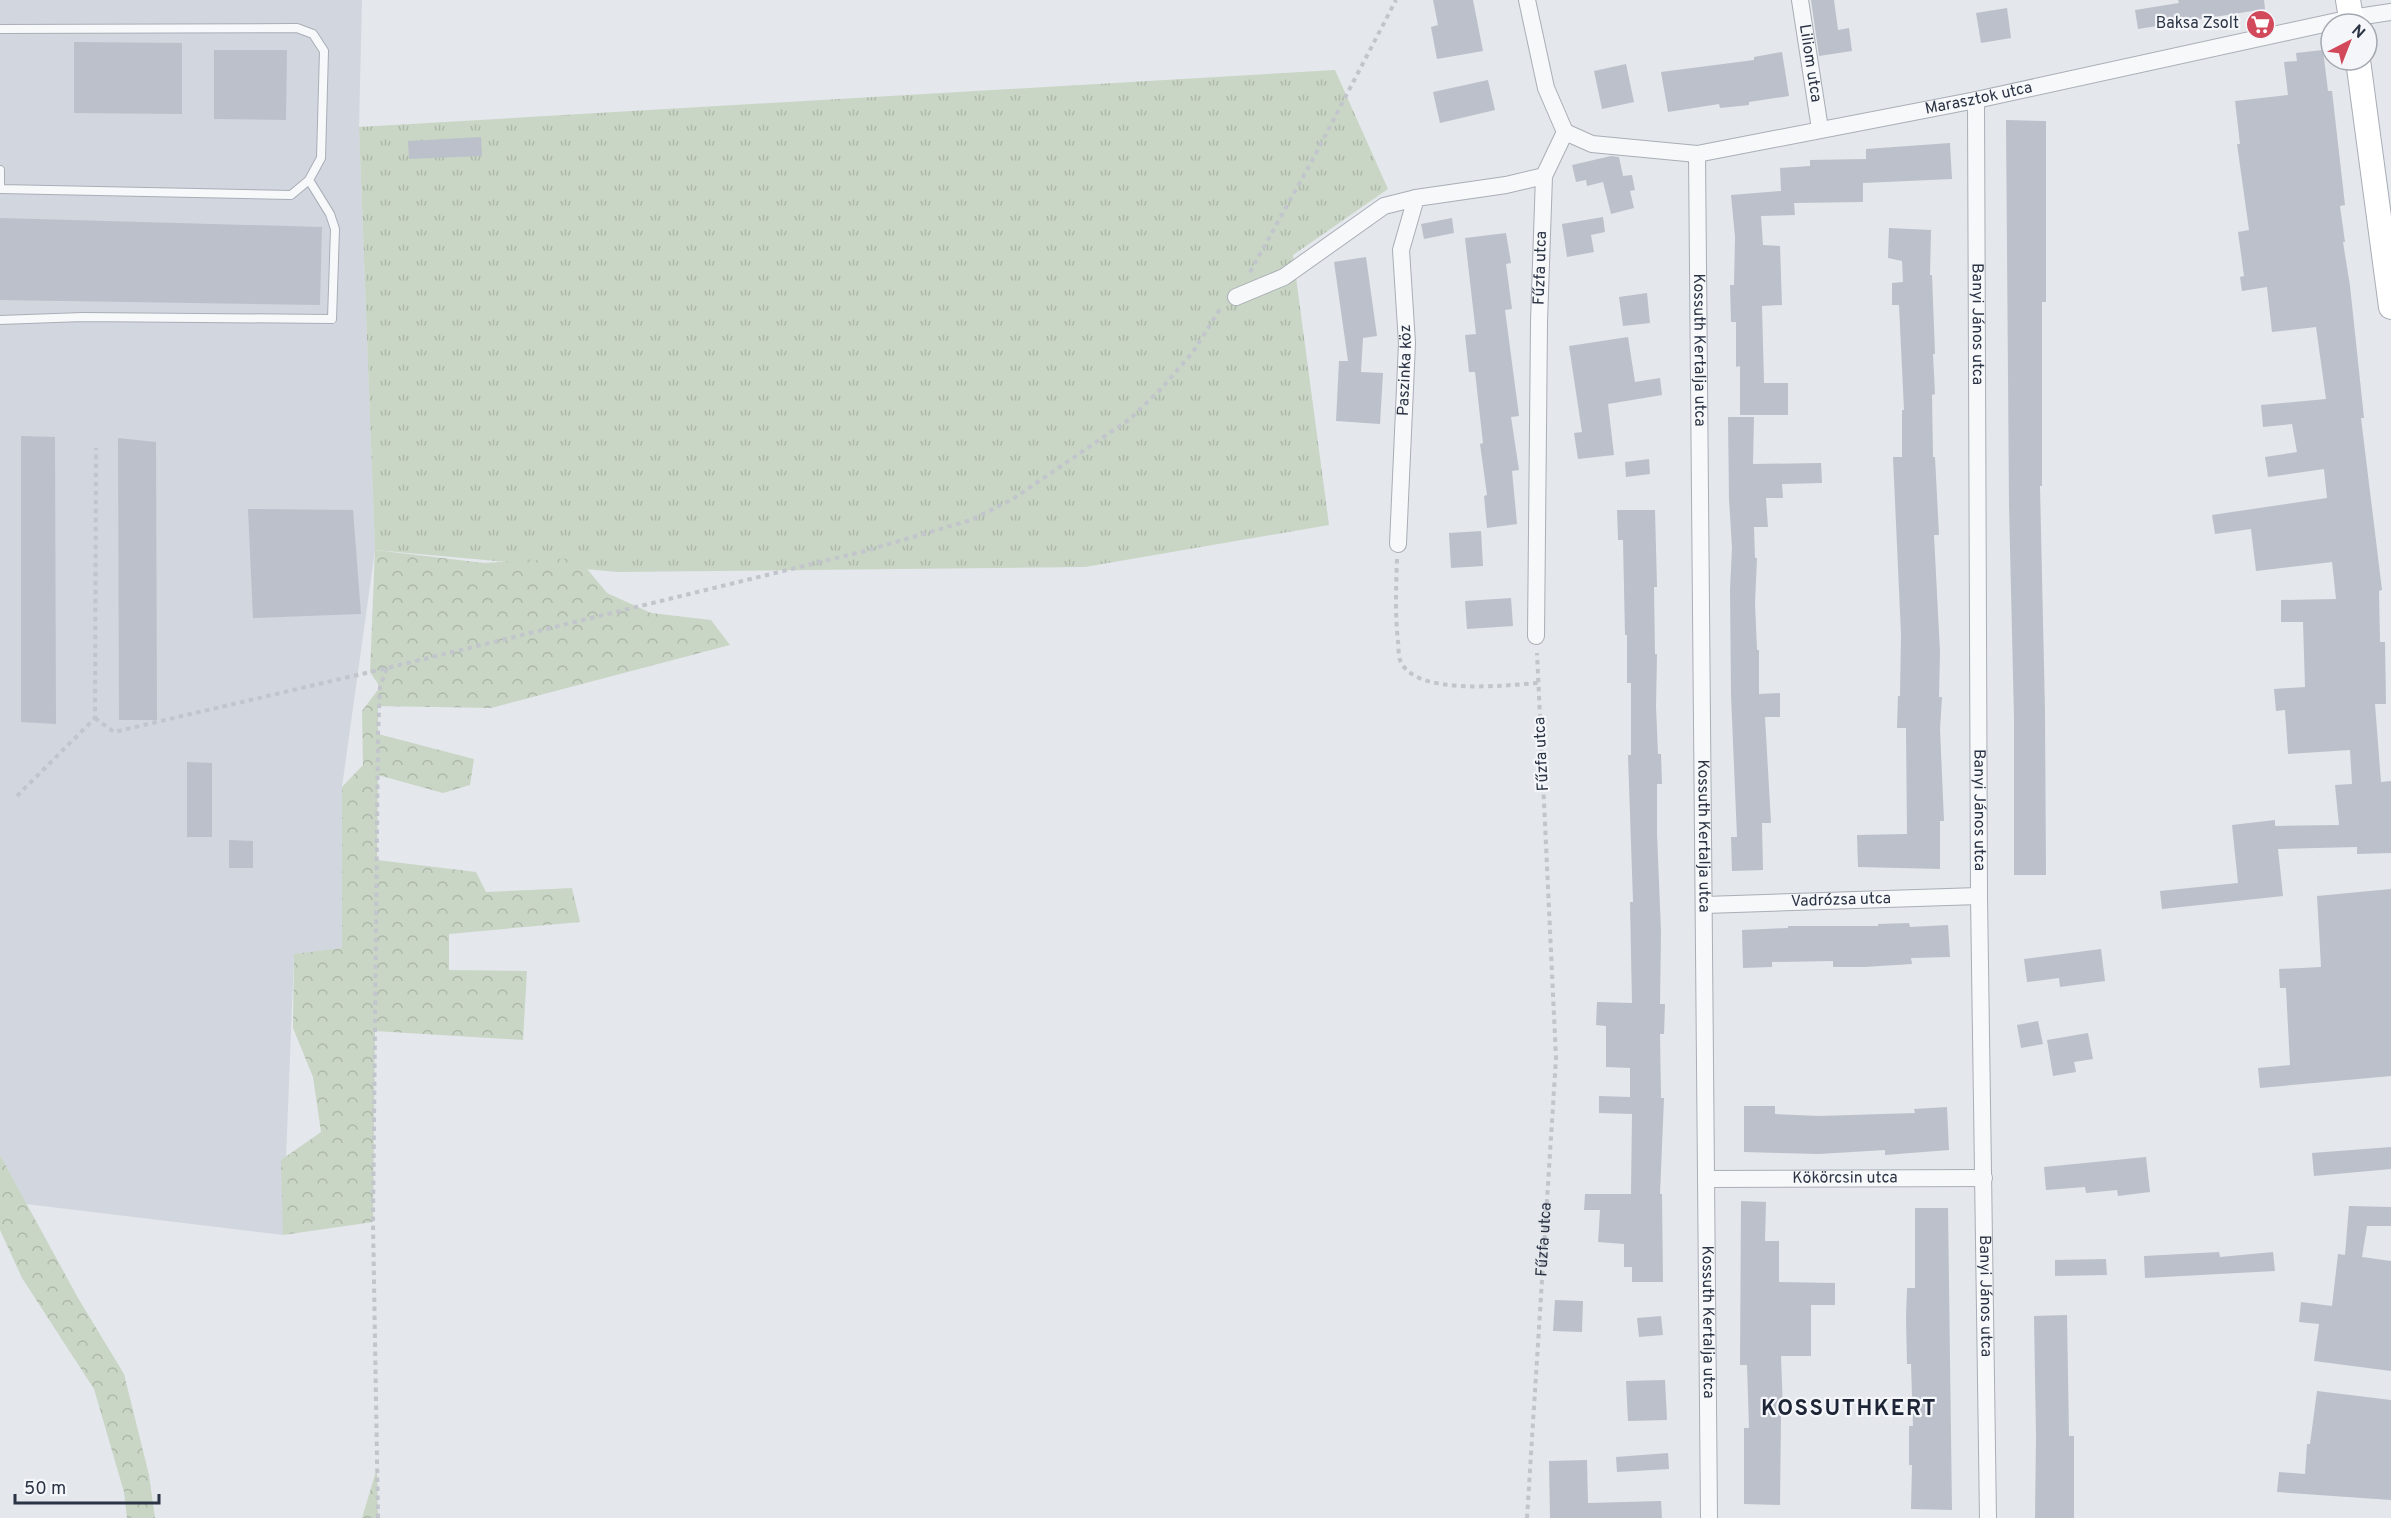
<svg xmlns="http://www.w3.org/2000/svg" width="2391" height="1518" font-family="Overpass,sans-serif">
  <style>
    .built { fill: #d2d6de }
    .grass { fill: url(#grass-tufts) }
    .forest { fill: url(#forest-crowns) }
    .building { fill: #bbc0ca }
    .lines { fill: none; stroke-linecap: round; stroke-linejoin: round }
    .lane-casing { stroke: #a9aeb7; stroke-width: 10 }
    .street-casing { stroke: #a9aeb7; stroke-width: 18 }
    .secondary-casing { stroke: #a9aeb7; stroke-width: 26 }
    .path { stroke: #c2c5cb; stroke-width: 4; stroke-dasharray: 4.5 4.5; stroke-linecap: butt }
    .lane { stroke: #f7f8fa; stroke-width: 8 }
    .street { stroke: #f7f8fa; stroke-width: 16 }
    .secondary { stroke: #fff; stroke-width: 24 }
    .labels { text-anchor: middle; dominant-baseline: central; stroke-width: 4.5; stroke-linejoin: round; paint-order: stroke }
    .poi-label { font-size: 16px; fill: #2b3445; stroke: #f4f6f9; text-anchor: end }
    .street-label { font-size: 16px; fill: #2b3445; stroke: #f4f6f9 }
    .district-label { font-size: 22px; font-weight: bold; letter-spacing: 1.5px; fill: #1d2536; stroke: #f4f6f9 }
  </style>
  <defs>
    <pattern id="grass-tufts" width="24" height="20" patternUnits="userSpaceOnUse" patternTransform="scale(1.5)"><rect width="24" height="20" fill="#c9d6c5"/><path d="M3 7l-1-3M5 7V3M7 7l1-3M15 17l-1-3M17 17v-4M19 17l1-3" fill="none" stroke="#adb8ab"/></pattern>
    <pattern id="forest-crowns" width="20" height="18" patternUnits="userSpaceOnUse" patternTransform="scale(1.5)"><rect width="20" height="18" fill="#c9d6c5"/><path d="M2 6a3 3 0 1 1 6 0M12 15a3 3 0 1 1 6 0" fill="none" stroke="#adb8ab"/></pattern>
  </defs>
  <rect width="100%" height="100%" fill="#e4e7ec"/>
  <path class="built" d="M0 0H362L359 127 375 550 342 787V948L294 955 283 1235 26 1204 0 1155Z"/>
  <path class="grass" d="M1335 70 1388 189 1293 255 1329 525 1085 567 618 572 375 550 359 127Z"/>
  <path class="forest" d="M375 550 484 563 578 558 607 593 651 613 711 620 730 645 491 708 378 706V734L474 759 470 785 443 793 378 775 377 860 476 872 486 892 572 888 580 922 449 934V970L527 971 523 1040 375 1031 373 1222 283 1235 281 1160 321 1132 313 1077 293 1028 294 954 342 948V787L363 765 362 711 380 687 370 672Z
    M0 1155 78 1298 124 1374 149 1475 155 1518H127L124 1492 94 1389 22 1278 0 1230Z
    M377 1468 378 1518H362Z"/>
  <path class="building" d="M1433 0H1473L1483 51 1437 59 1431 27 1438 25Z
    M1811 0H1834L1838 30 1849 28 1852 51 1819 56Z
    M2178 0H2264L2265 9 2138 29 2135 10 2179 3Z
    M2007 8 2011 38 1981 43 1976 13Z
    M74 42 182 43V114L74 113Z
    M214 50H287L286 120 214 119Z
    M2323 50 2328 91H2332L2345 205 2340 206 2345 242H2343L2350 286 2364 418H2361L2382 590 2379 591 2380 642H2385L2386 704H2375L2381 782 2391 781V853L2357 854V847L2278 849 2283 896 2162 909 2160 891 2238 883 2232 825 2275 820V826L2339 825 2335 785 2352 784 2350 750 2288 754 2285 710 2276 711 2274 689 2305 687 2303 622H2281V600L2336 599 2332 562 2256 571 2251 529 2215 534 2212 515 2327 498 2324 469 2268 477 2265 457 2297 452 2292 424 2263 427 2261 405 2326 399 2316 327 2272 332 2267 287 2242 291 2240 277 2244 276 2238 232 2249 230 2237 144H2240L2235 101 2288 95 2284 62 2297 61 2296 53Z
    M1782 52 1789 96 1749 102V105L1720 108 1719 104 1668 112 1661 72 1754 60V57Z
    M1626 64 1634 102 1602 109 1594 71Z
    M1488 80 1495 110 1440 123 1433 92Z
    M2006 120 2046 121V302H2042V486H2040L2045 712 2046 875H2014V718L2009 505Z
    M481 137 482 156 409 159 408 141Z
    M1950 143 1952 179 1863 183V202L1794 203 1795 215 1761 216 1763 245 1780 246 1782 305 1762 306 1764 383H1788V415H1740V366L1736 367V322H1731L1730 285H1734L1735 237 1731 195 1781 191 1780 168 1810 166V160L1866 159V149Z
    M1611 156 1619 157 1623 176 1632 175 1635 190 1630 191 1634 208 1611 214 1603 182 1587 186 1586 180 1576 182 1572 165Z
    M1603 217 1605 232 1591 235 1594 252 1567 257 1562 224Z
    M0 218 322 227 320 305 0 300Z
    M1452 218 1454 233 1424 239 1421 224Z
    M1889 228 1931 230 1930 275H1932L1935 354H1933L1935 394 1932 395 1933 457H1935L1939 535H1934L1940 652 1939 697H1942L1940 729 1944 821H1940V869L1858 867 1857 835 1907 834 1906 728H1897L1898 696H1900L1901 634 1893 457H1902V410H1904L1899 305H1892V283L1903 282 1902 261 1888 258Z
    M1506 233 1511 263 1506 264 1512 309 1505 310 1519 416 1511 417 1519 470 1512 471 1517 524 1487 528 1484 496 1487 495 1480 444 1483 443 1475 372H1469L1465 335 1476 334 1465 238Z
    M1366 257 1377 336 1363 338 1361 372 1383 373 1380 424 1336 421 1339 361H1348L1334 262Z
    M1647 293 1650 323 1623 326 1619 297Z
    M1628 337 1635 382 1660 378 1662 395 1608 404 1614 455 1578 459 1574 433 1582 432 1569 346Z
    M1728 417H1754L1753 464 1821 463 1822 483 1782 484 1783 498H1766L1768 527H1754L1755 558H1757L1755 603 1757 650H1759V694L1780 693V717H1765L1771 823H1762L1763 870 1732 871 1731 837H1737L1731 695 1730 589 1732 548 1729 499Z
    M21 436 55 437 56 724 21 722Z
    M118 438 156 442 157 720H119Z
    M1649 459 1650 474 1626 477 1625 462Z
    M248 509 353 510 361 614 253 618Z
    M1617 510H1655L1657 587H1654L1655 654H1657L1656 706 1658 754H1661L1662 784H1657V833L1661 932 1660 1004H1665L1664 1034H1660L1661 1098H1664L1660 1194H1662L1663 1282H1632V1267H1624V1244L1598 1242 1600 1210H1584L1585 1194H1631L1632 1114 1599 1113V1096L1630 1097V1068L1606 1067V1026L1596 1025 1597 1002 1632 1003 1630 902H1633L1628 755H1631V683H1627V635H1625L1623 540H1618Z
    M1481 531 1483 566 1451 568 1449 533Z
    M1511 598 1513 626 1467 629 1465 601Z
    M187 762 212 763V837H187Z
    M229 840 253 841V868H229Z
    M2391 889V1076L2260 1088 2258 1068 2290 1065 2286 988H2280L2279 969 2321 967 2317 896Z
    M1909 923 1910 927 1948 925 1950 957 1911 958 1912 964 1864 967H1833V961L1772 962V967L1743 968 1742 930 1788 928V926H1878V924Z
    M2101 949 2105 981 2060 987 2059 978 2027 982 2024 959Z
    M2038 1021 2043 1044 2021 1048 2017 1025Z
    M2088 1033 2093 1059 2074 1062 2076 1072 2053 1076 2047 1040Z
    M1744 1106H1775V1114L1819 1116 1915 1113 1914 1109 1947 1107 1949 1150 1885 1155V1150L1819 1154 1744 1152Z
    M2391 1147V1169L2314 1176 2312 1153Z
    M2146 1157 2150 1192 2118 1196 2117 1190 2086 1193 2085 1187 2046 1190 2044 1167Z
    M1741 1201 1766 1202 1765 1241H1779V1282L1835 1283V1305H1811V1356H1781L1783 1413 1781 1414 1780 1505 1744 1504V1428H1749L1747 1365H1740Z
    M2349 1206 2391 1207V1226H2367L2362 1257 2391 1261V1371L2314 1361 2319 1324 2299 1322 2301 1302 2332 1306 2338 1254 2345 1255Z
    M1915 1208H1948L1952 1510 1911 1509 1912 1465H1909V1426H1913L1911 1364H1907L1906 1318 1907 1288H1915Z
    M2219 1252 2220 1257 2273 1252 2275 1271 2145 1278 2144 1256Z
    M2106 1259 2107 1275 2055 1276V1260Z
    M1555 1300 1583 1301 1582 1332 1553 1331Z
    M2067 1315 2069 1436H2074V1518H2035L2036 1436 2034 1316Z
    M1661 1316 1663 1335 1639 1337 1637 1318Z
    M1665 1380 1667 1420 1628 1421 1626 1381Z
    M2317 1391 2391 1400V1500L2277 1492 2279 1472 2305 1474 2307 1444H2310Z
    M1668 1453 1669 1469 1617 1472 1616 1457Z
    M1587 1460 1588 1503 1661 1501 1662 1518H1550L1549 1461Z"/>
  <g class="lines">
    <defs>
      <path id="lane" d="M0 29 297 28 313 34 324 51 321 158 309 180 291 195 0 189
        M0 170V189
        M0 320 83 317 332 319 335 229 330 214 309 180"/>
      <g id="street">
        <path d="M1527 0 1546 88 1565 132"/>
        <path id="s2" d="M1800 0 1820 129"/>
        <path id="s3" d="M1976 100 1979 896 1988 1518"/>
        <path id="s4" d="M1565 132 1592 144 1697 154 1976 100 2351 18 2391 12"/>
        <path id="s5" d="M1697 154 1709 1518"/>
        <path d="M1236 297 1284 277 1384 206 1416 198"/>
        <path id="s6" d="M1398 544 1407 343 1401 250 1416 198 1506 185 1544 176"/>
        <path id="s7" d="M1536 636 1539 322 1544 176 1565 132"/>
        <path id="s8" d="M1705 905 1979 896"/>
        <path id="s9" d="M1707 1179 1984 1178"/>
      </g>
      <path id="secondary" d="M2348 0 2352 24
        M2358 60 2391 307"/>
    </defs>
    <use href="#lane" class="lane-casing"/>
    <use href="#street" class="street-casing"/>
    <use href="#secondary" class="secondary-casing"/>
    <g class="path">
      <path d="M1250 272 1313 159 1396 0"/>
      <path d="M1397 559C1396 587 1395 614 1398 642 1399 647 1398 655 1400 660 1414 697 1507 685 1538 683"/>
      <path d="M95 718 114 732 387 668 865 551 971 520 1013 499 1130 419 1161 389 1193 352 1222 306"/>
      <path d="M17 796 95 718 96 448"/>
      <path d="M378 1518 373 1222 378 734 380 687 387 668"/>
      <path id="s1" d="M1527 1518 1556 1058 1537 653"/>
    </g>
    <use href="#lane" class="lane"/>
    <use href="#street" class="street"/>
    <use href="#secondary" class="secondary"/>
  </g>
  <defs>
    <symbol id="supermarket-disc" viewBox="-11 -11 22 22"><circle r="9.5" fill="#d1495b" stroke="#f4f6f9"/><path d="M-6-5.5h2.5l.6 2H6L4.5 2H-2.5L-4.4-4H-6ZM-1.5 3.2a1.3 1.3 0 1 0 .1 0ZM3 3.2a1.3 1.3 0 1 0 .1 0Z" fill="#fff"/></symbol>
  </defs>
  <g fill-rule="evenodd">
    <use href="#supermarket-disc" x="2244" y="8" width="33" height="33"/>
  </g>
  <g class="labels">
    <g class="poi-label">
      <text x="2239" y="24">Baksa Zsolt</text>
    </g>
    <g class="street-label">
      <text stroke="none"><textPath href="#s2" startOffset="64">Liliom utca</textPath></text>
      <text stroke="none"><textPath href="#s4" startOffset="422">Marasztok utca</textPath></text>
      <text stroke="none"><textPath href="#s7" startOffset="368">Fűzfa utca</textPath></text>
      <text stroke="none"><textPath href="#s3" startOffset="224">Banyi János utca</textPath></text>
      <text stroke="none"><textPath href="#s5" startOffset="196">Kossuth Kertalja utca</textPath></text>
      <text stroke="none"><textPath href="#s6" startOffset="174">Paszinka köz</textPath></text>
      <text transform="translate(1542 754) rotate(-93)">Fűzfa utca</text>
      <text stroke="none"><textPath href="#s3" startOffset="710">Banyi János utca</textPath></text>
      <text stroke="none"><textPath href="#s5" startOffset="682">Kossuth Kertalja utca</textPath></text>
      <text stroke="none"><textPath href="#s8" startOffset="136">Vadrózsa utca</textPath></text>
      <text stroke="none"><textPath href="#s9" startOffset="138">Kökörcsin utca</textPath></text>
      <text stroke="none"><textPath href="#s1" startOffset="279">Fűzfa utca</textPath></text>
      <text stroke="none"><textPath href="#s3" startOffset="1196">Banyi János utca</textPath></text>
      <text stroke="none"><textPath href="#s5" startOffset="1168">Kossuth Kertalja utca</textPath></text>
    </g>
    <g class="district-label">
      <text x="1849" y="1409">KOSSUTHKERT</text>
    </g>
  </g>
  <g transform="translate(2349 42) rotate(42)"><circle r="28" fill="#f4f6f9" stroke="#a4a8b1" stroke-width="1.5"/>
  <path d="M0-4.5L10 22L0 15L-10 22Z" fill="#d1495b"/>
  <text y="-9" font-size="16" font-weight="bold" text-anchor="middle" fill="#2b3445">N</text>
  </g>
  <path d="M15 1494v9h144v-9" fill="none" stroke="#2b3445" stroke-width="3"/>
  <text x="24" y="1494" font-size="18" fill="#2b3445" stroke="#f4f6f9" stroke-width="4.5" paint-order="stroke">50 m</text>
</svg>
